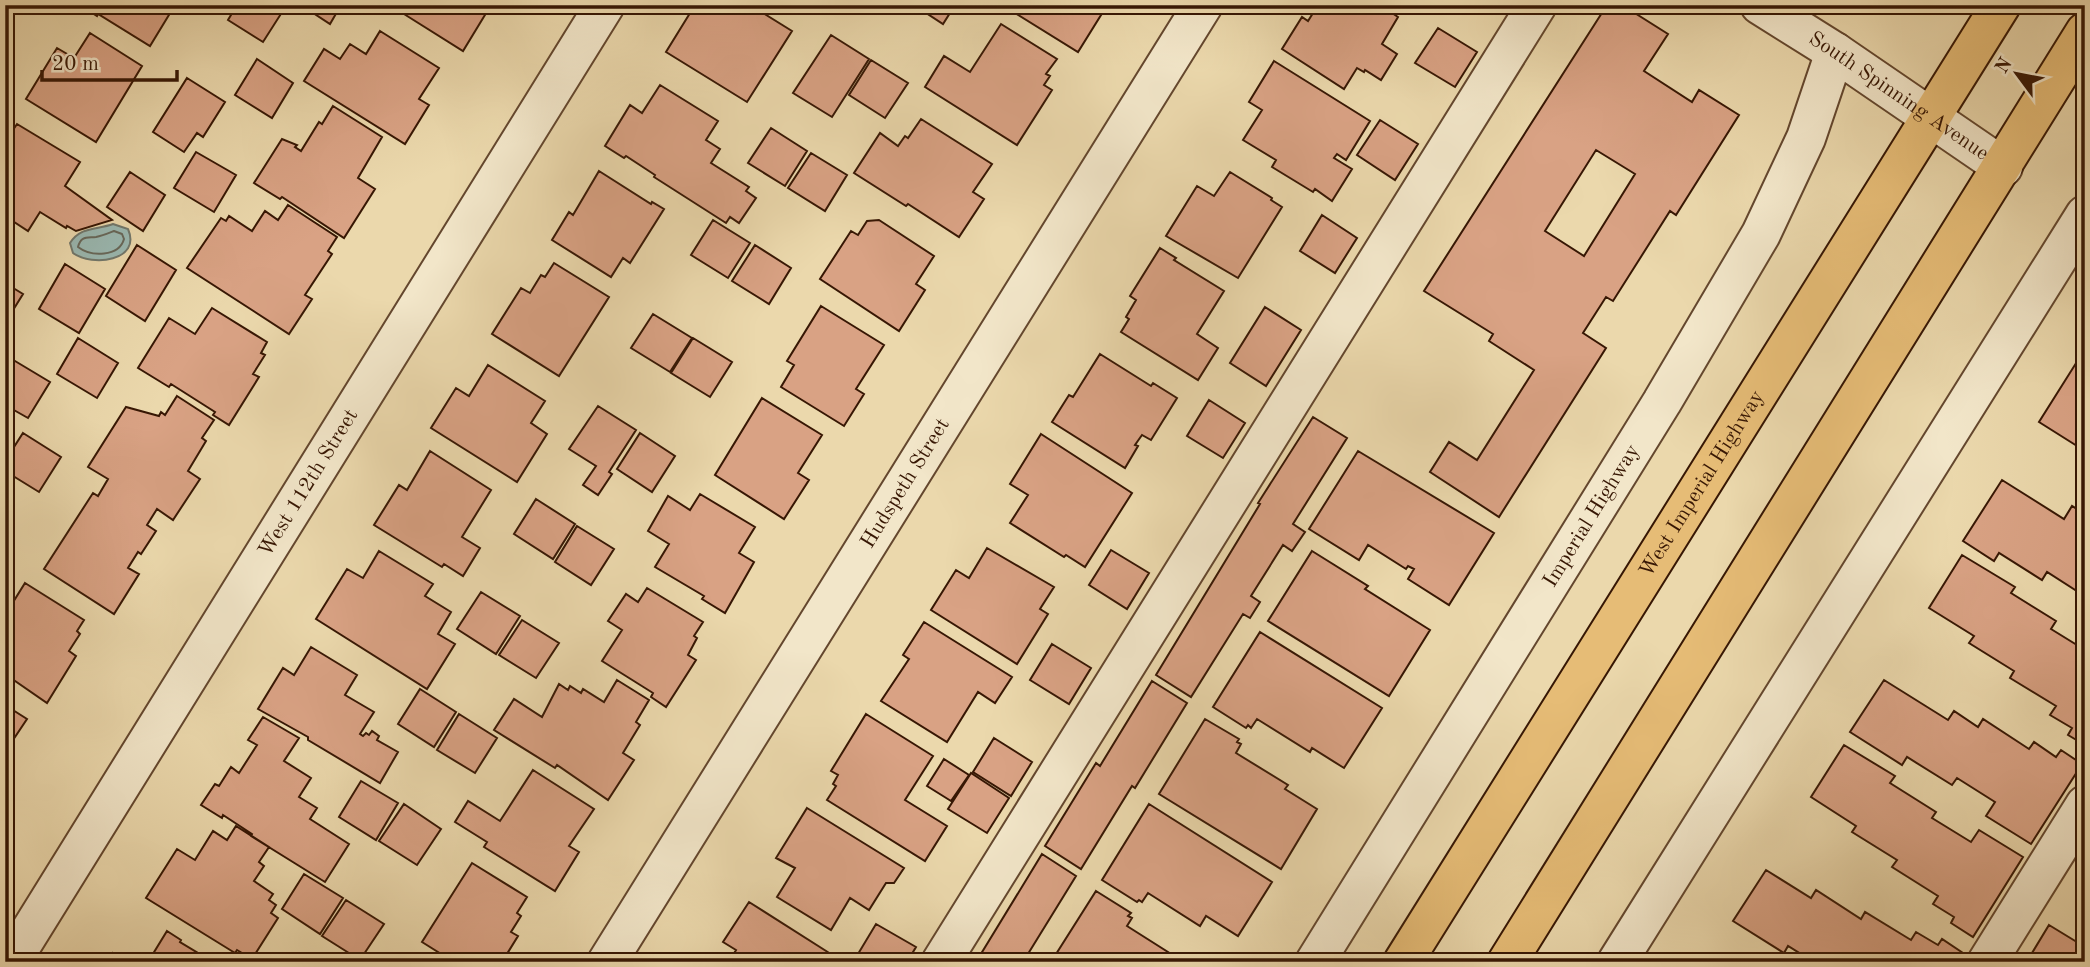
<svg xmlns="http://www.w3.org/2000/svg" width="2090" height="967" font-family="'Old Standard TT',serif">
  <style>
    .water { fill: #9ab8b1; stroke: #72786c; stroke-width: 2 }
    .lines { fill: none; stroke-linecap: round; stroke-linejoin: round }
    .shore { stroke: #68685a; stroke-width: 2 }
    .building { fill: #d9a284; stroke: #371704; stroke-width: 2; fill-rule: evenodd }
    .minor-casing { stroke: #64472e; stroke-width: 42 }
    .major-casing { stroke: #371704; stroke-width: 42 }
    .minor { stroke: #f2e6c9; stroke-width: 38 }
    .major { stroke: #e6bc76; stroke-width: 38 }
    .labels { text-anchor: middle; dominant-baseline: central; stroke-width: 5; stroke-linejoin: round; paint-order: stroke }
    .street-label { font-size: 21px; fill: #371704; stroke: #f2e6c9 }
  </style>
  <rect width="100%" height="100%" fill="#ebd8ac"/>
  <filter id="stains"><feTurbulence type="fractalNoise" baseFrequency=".00286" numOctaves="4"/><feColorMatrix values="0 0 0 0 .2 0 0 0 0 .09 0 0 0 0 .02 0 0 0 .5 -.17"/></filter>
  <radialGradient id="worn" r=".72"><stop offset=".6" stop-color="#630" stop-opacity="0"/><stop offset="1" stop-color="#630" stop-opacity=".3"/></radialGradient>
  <path class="water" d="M113 224 128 229C142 261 92 267 73 253L70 243C81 226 97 230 113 224Z"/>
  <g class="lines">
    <path class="shore" d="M114 231 122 234 124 239C119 257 91 257 78 247 81 236 86 238 96 237 102 236 109 233 114 231Z"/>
  </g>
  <path class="building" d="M84 5H175L150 46 98 14 97 16 83 7Z
    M237 5H284L286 6 263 42 228 20Z
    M301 5H341L330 24Z
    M398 5H491L463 51 396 9Z
    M695 5H750L792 31 747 102 666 52Z
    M914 5H955L943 24Z
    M1002 5H1097L1094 11 1101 15 1078 52Z
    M1318 5H1380L1398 17 1382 44 1397 54 1381 80 1365 70 1364 72 1357 68 1344 89 1282 49 1302 17 1308 21Z
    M1607 5H1622L1668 34 1644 71 1692 102 1699 90 1739 115 1676 215 1670 211 1613 301 1606 297 1583 333 1606 348 1499 517 1430 472 1449 442 1477 460 1534 370 1489 341 1493 334 1424 291ZM1596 150 1635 174 1584 256 1545 231Z
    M1001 24 1057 59 1046 74 1050 76 1044 85 1052 90 1017 145 925 87 944 56 970 72Z
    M1438 28 1477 52 1455 87 1415 63Z
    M380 31 439 68 419 99 429 105 405 144 304 81 324 49 340 59 350 44 366 54Z
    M90 33 142 66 96 142 26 99 57 48 74 58Z
    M831 35 869 59 832 117 793 93Z
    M257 59 293 83 272 118 235 95Z
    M871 60 908 83 885 118 849 95Z
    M1274 61 1370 121 1346 160 1337 154 1334 158 1352 169 1332 201 1315 189 1313 192 1272 167 1276 160 1243 140 1262 110 1249 102Z
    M187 78 225 102 203 137 197 133 184 152 153 132Z
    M660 85 718 121 706 140 720 149 711 163 749 187 746 191 756 198 739 223 730 217 726 223 654 177 655 175 626 156 624 158 605 146 630 105 642 113Z
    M333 106 382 137 358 178 375 189 344 238 282 197 280 199 254 183 282 139 297 145 295 147 301 151 319 122 322 124Z
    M921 119 992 164 973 192 984 199 959 237 908 204 906 206 854 173 880 133 898 146 905 136 908 138Z
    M1380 120 1418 144 1395 180 1357 155Z
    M17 124 80 162 65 186 112 220 76 231 67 226 66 228 40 212 28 231 5 216V142Z
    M771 128 807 151 785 186 748 163Z
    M196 152 236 175 214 212 174 188Z
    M811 153 847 175 825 211 788 188Z
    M599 171 651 204 652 202 664 209 630 263 623 258 611 277 552 240 569 212 573 215Z
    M130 172 165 195 143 231 107 207Z
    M1230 172 1272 198 1271 200 1282 207 1238 278 1166 236 1197 186 1214 196Z
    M288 205 337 237 328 251 332 254 305 295 312 299 289 334 187 268 221 218 226 221 229 216 252 231 265 211 278 220Z
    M1322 215 1357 238 1335 273 1300 251Z
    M713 220 750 243 728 278 691 255Z
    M879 220 934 256 916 284 925 290 899 331 820 279 851 231 858 235 867 221Z
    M137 245 176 270 145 321 106 296Z
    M755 245 791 268 769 304 732 281Z
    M1160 248 1176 258 1174 260 1224 291 1197 334 1218 348 1198 380 1121 332 1129 319 1126 317 1136 300 1130 296Z
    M554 263 609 297 559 376 492 334 521 288 530 293 541 275 545 277Z
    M65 264 105 289 79 333 39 309Z
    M5 283 23 294 5 323Z
    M821 306 884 345 856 389 864 394 844 426 781 387 794 365 787 361Z
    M1265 307 1301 330 1266 386 1230 363Z
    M212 308 267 342 261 353 265 355 253 374 259 377 229 425 213 415 215 412 171 384 169 387 138 368 169 318 195 334Z
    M653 314 692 338 670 372 631 348Z
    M78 338 118 363 97 398 57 374Z
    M693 338 732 362 710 397 671 373Z
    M1100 354 1151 386 1153 383 1177 398 1151 440 1142 435 1135 445 1138 446 1125 468 1052 422 1069 395 1073 397Z
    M10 358 50 382 28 418 5 405V367Z
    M2078 360 2085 364V451L2039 422Z
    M488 365 545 401 531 423 547 434 517 482 431 428 456 388 469 396Z
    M177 396 214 420 202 438 206 441 188 471 200 479 173 520 157 509 147 525 156 531 141 554 138 552 128 568 139 574 114 614 44 569 93 493 98 496 108 479 88 467 126 407 159 416 161 412 165 415Z
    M762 398 822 435 798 473 809 480 784 519 715 475Z
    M1209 400 1245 423 1223 458 1187 436Z
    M598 406 636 430 609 472 612 474 598 495 583 485 596 466 569 449Z
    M1313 417 1347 438 1293 524 1305 532 1292 551 1283 545 1251 596 1260 602 1250 618 1243 614 1191 697 1156 675 1260 504 1258 503Z
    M23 433 61 457 39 492 5 471V461Z
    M640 433 675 456 652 492 617 469Z
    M1041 434 1132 493 1085 567 1066 555 1064 557 1010 523 1028 495 1010 484Z
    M430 451 491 490 462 537 480 548 463 576 444 564 442 567 374 525 399 485 407 490Z
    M1358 451 1494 533 1449 605 1408 579 1414 569 1408 566 1406 569 1368 545 1359 560 1309 529Z
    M2002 480 2064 519 2072 506 2085 514 2083 595 2047 572 2042 580 1999 553 1994 561 1963 541Z
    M700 494 755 527 739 553 754 562 725 613 702 599 704 596 655 567 669 544 648 531 668 496 690 510Z
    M536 499 575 524 553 559 514 534Z
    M577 526 614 549 591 585 555 562Z
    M987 548 1054 587 1040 609 1048 614 1017 664 931 610 956 570 969 578Z
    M1111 550 1149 573 1127 609 1089 585Z
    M379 551 433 584 425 596 451 612 438 634 455 644 427 689 316 619 347 569 363 578Z
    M1312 551 1368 586 1365 589 1430 630 1389 696 1268 621Z
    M1962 555 2015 587 2011 593 2056 621 2051 629 2085 650V745L2068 735 2072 728 2050 715 2056 706 2010 678 2014 671 1969 643 1974 636 1929 608Z
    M25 583 84 620 77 631 80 634 69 651 76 656 47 703 5 674V621L10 614 7 612Z
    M647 588 703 622 694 636 697 638 688 655 696 660 666 707 651 697 653 693 602 661 622 630 608 621 626 594 638 602Z
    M481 592 520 616 496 654 457 629Z
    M522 620 559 643 536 678 499 655Z
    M924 622 1012 677 995 703 978 692 947 742 881 701 909 659 903 655Z
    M1260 632 1382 708 1344 768 1312 748 1310 752 1257 719 1251 728 1248 725 1246 728 1213 707Z
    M1052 644 1091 668 1069 704 1030 680Z
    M311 647 357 675 345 695 374 712 360 734 363 736 366 733 369 735 372 731 379 736 377 740 398 752 380 783 308 740V737L258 709 283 668 294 675Z
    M617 680 649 700 636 722 640 725 623 753 634 760 608 800 557 765 555 768 494 730 514 699 542 717 559 684 568 690 570 686 581 693 583 689 604 702Z
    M1884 680 1948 720 1954 711 1978 727 1983 719 2029 749 2034 742 2056 757 2061 750 2082 764 2031 844 1986 816 1995 802 1957 778 1952 785 1907 757 1902 765 1850 732Z
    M1152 681 1187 703 1135 788 1132 786 1081 869 1045 846 1096 763 1100 766Z
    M420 689 456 712 434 747 398 724Z
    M5 705 27 719 5 752Z
    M459 714 497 738 475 773 437 750Z
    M866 714 933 756 905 800 947 826 925 861 827 800 836 786 833 784 838 775 831 771Z
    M263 717 299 738 284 761 311 778 299 797 317 808 310 819 349 844 325 882 251 836 252 834 223 815 222 818 201 805 215 784 219 786 231 767 239 773 257 745 248 740Z
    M1205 719 1239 739 1237 742 1241 744 1236 753 1288 785 1285 789 1317 809 1281 869 1159 794Z
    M994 738 1032 762 1011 796 973 772Z
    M1844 745 1895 776 1890 783 1936 812 1932 818 1971 842 1979 830 2023 857 1973 937 1951 923 1954 917 1933 904 1938 896 1892 867 1897 860 1852 832 1856 826 1811 797Z
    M944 759 969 775 951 801 927 786Z
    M533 770 594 809 569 846 579 852 555 891 484 847 487 842 455 822 468 801 500 821Z
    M971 773 1009 798 987 833 948 809Z
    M361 781 398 803 376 840 339 817Z
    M404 804 441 829 417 865 379 841Z
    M1149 804 1272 882 1238 936 1206 916 1200 926 1148 893 1142 902 1139 900 1137 902 1102 880Z
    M807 808 904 868 894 883H886L869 910 850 898 831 930 777 897 795 868 776 858Z
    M236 826 269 847 259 862 264 866 254 881 273 894 269 900 276 905 271 913 278 918 252 959 237 950 235 953 146 898 177 849 195 860 213 831 227 840Z
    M1042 854 1076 876 1023 962H976Z
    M472 863 527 897 517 913 521 916 511 932 518 936 502 962H454L422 942Z
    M1766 870 1811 898 1816 890 1861 919 1865 912 1911 940 1916 932 1938 945 1942 939 1963 953 1957 962H1814L1788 946 1784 953 1733 921Z
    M304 874 343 898 320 934 282 909Z
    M1096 891 1131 913 1128 916 1132 918 1127 926 1179 959 1177 962H1051Z
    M346 900 384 924 360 960 322 936Z
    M749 902 834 956 831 962H729L736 950 723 942Z
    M876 924 916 947 907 962H859L855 959Z
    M2049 925 2085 947V962H2036L2029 958Z
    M167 931 181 940 180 942 213 962H148Z
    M113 953 127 962H108Z
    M405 955 416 962H401Z"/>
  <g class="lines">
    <defs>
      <g id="minor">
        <path id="s1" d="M1760 5 1835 52 2003 167"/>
        <path id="s2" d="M11 962 605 5"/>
        <path id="s3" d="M607 962 1203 5"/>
        <path d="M941 962 1537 5"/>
        <path id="s4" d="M1315 962 1662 402 1761 234 1806 138 1835 52"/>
        <path d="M1617 962 2085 215"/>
        <path d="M1987 962 2085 805"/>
      </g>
      <g id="major">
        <path id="s5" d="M1403 962 2001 5"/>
        <path d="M1507 962 2085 32"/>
      </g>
    </defs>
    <use href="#minor" class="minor-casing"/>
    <use href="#major" class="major-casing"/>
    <use href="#minor" class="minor"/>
    <use href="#major" class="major"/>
  </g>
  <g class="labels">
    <g class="street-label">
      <text stroke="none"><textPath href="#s1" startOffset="166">South Spinning Avenue</textPath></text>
      <text stroke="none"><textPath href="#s2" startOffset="564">West 112th Street</textPath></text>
      <text stroke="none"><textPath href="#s3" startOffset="564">Hudspeth Street</textPath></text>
      <text stroke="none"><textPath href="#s5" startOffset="564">West Imperial Highway</textPath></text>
      <text stroke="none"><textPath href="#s4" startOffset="525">Imperial Highway</textPath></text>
    </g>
  </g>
  <rect width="2090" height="967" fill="none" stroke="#ebd8ac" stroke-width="28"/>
  <rect x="7" y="7" width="2076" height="953" fill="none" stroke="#371704" stroke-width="3.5"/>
  <rect x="14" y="14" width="2062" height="939" fill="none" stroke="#371704" stroke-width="2"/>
  <g transform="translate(2017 74) rotate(302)" stroke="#f2e6c9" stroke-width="5" paint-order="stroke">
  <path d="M0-5L12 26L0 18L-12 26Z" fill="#371704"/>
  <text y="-10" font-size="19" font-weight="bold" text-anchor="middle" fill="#371704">N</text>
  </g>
  <path d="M42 70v10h135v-10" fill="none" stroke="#371704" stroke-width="3.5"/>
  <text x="52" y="70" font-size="21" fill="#371704" stroke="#f2e6c9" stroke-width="5" paint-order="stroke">20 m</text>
  <rect width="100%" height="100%" filter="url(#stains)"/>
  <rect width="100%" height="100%" fill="url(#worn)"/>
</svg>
